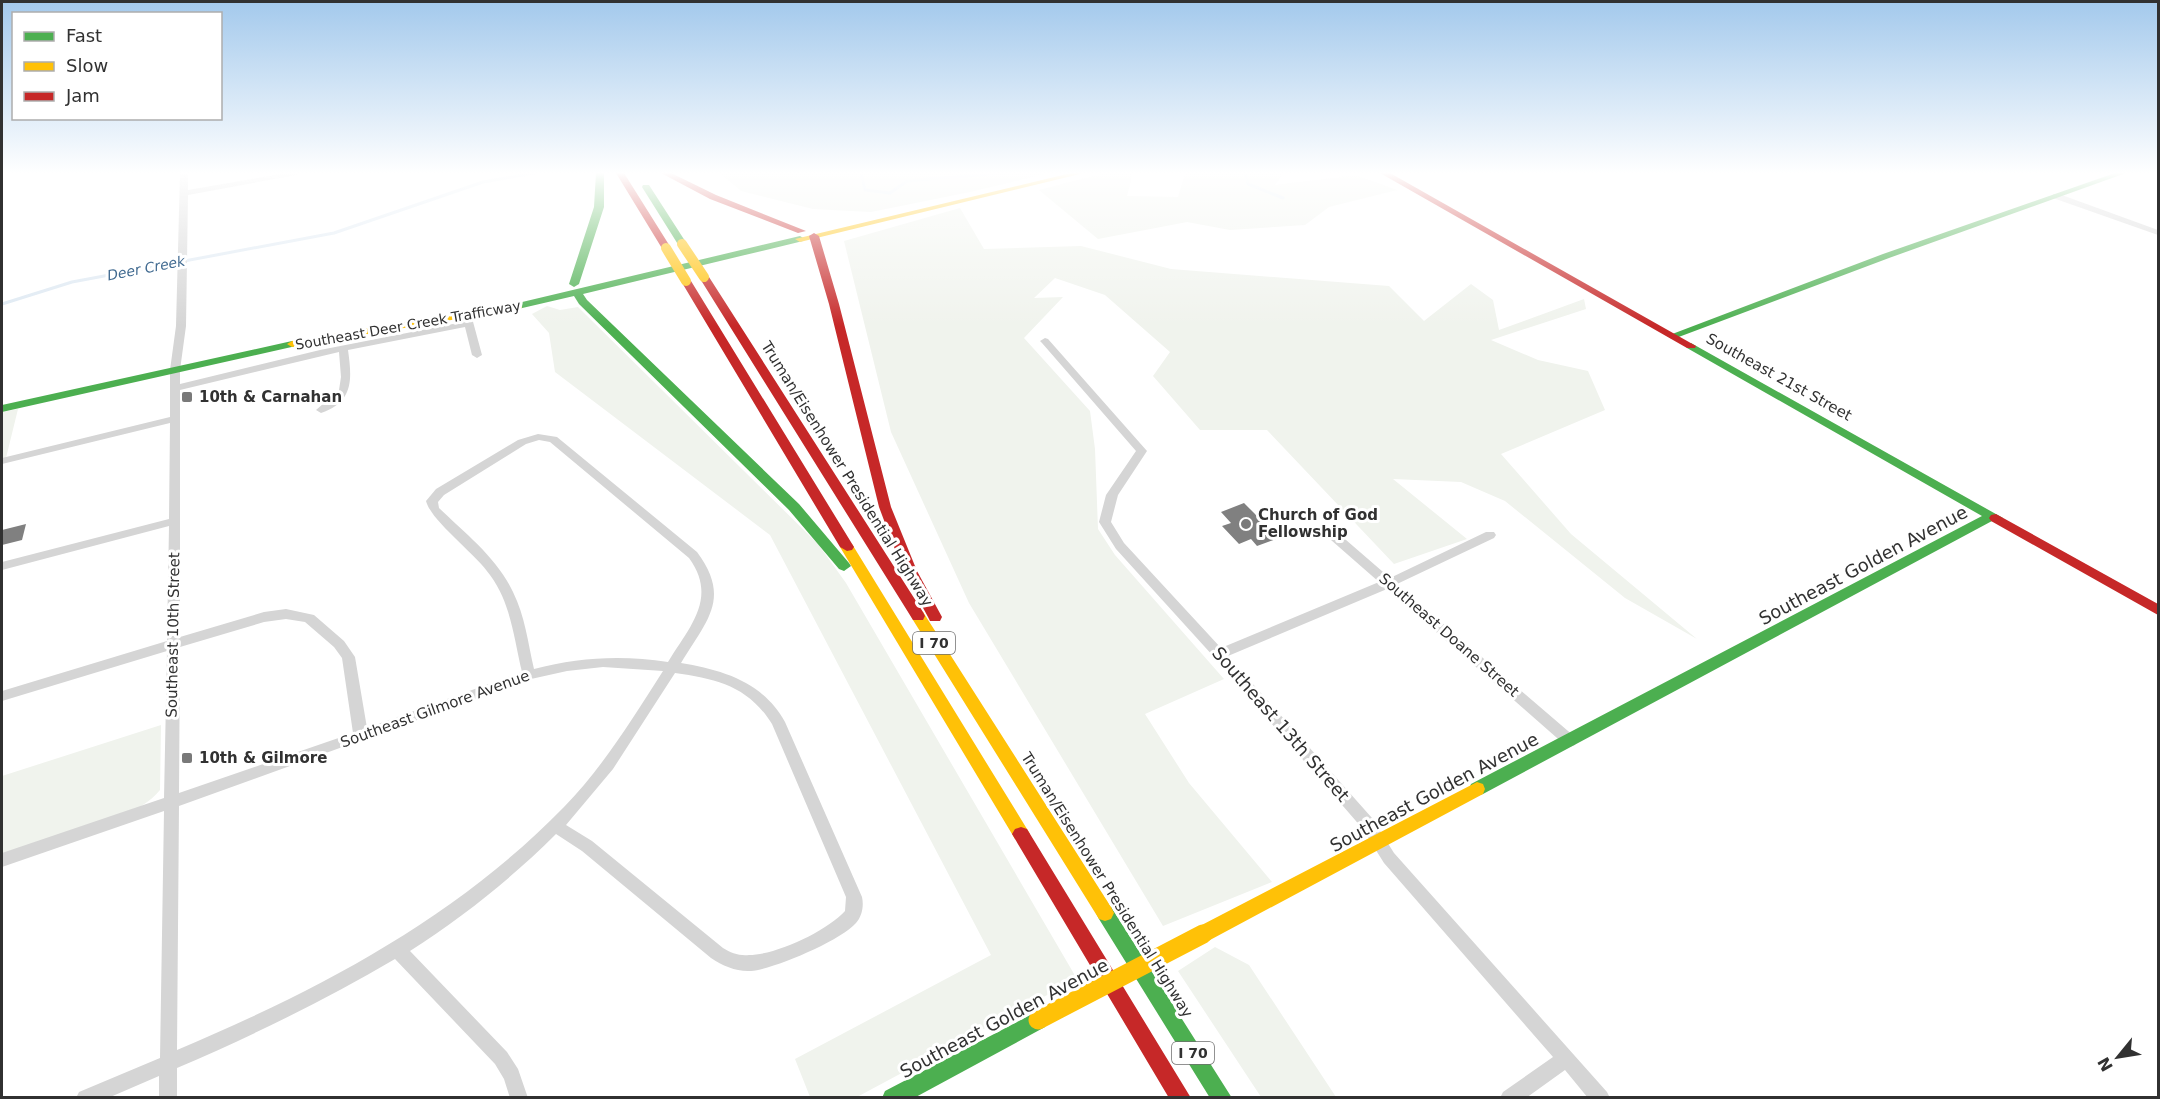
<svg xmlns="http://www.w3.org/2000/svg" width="2160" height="1099" font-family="'DejaVu Sans',sans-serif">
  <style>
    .green { fill: #f0f3ed }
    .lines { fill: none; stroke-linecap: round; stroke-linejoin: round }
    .stream { stroke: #dde8f2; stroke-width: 3 }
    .building { fill: #808080 }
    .street { fill: #d5d5d5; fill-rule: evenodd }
    .fast { fill: #4caf50; fill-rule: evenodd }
    .slow { fill: #ffc107; fill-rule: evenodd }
    .jam { fill: #c62828; fill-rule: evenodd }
    .slow-bridge-far1 { stroke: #ffc107; stroke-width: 10 }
    .slow-bridge { stroke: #ffc107; stroke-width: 19 }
    .poi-dot { fill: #797979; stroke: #fff; stroke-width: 2 }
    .labels { text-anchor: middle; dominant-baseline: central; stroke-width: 6; stroke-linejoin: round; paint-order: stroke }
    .far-water-label { font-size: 14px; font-style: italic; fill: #426b91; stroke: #fff }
    .far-street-label { font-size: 14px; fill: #313131; stroke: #fff }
    .shield { fill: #fff; stroke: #6f6f6f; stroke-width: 1.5 }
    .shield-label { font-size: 14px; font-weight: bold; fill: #313131 }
    .street-label { font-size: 15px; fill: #313131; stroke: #fff }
    .poi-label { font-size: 15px; font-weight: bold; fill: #313131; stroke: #fff; text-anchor: start }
    .near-street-label { font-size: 18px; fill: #313131; stroke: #fff }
  </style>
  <rect width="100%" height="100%" fill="#fff"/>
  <path class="green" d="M720 173H1050L970 192 871 212 813 209 741 191Z
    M1104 173H1133L1127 196 1178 197 1185 173H1284L1275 185 1356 175 1397 190 1329 207 1305 225 1230 230 1187 222 1098 239 1039 190Z
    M960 208 984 249 1081 246 1171 269 1389 286 1424 321 1471 284 1493 300 1499 330 1584 299 1586 309 1491 340 1538 360 1588 371 1605 410 1501 454 1571 534 1697 639 1625 598 1505 501 1461 482 1393 479 1467 539 1394 564 1267 430H1200L1153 376 1170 352 1105 295 1055 278 1034 298 1063 297 1024 338 1090 411 1095 449 1098 529 1115 555 1224 679 1145 714 1189 783 1272 882 1163 926 969 603 891 432 844 241Z
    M547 306 560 310 578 307 818 544 846 583 1077 979 857 1097H810L795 1059 991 955 770 535 555 372 549 333 532 314Z
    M18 409 6 458 2 459V412Z
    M161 725 160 790C150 802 139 808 125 814L2 856V776Z
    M1215 947 1249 965 1336 1097H1261L1178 971Z"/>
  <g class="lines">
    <path class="stream" d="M861 173 865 190 890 193 907 181 1002 173
      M1245 173 1248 184 1283 198
      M2 304 72 282 334 233 483 182 534 173"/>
  </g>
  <path class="building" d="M1244 503 1279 538 1257 546 1251 539 1239 544 1222 526 1231 523 1221 512Z
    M26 524 22 540 2 545V530Z"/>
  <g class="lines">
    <path class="street" d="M180 173H188V190L286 173H300L296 175 188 195 186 326 180 370V384L320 350 463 322 462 318 467 315 472 318 482 355 477 358 472 355 465 327 348 350C352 379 354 402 321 413L316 410 339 390 341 377 339 352 180 390V637L264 612 286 609 314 615 344 641 355 657 367 728 522 672C514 639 511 603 490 575 476 554 431 521 426 501L436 489 518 440 538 434 557 437 697 552C732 599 706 621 681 663 723 670 763 682 785 722L862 897C864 906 862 916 856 923 840 941 774 969 751 971 737 972 723 966 711 958L582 851 556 834C512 878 463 917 410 951L507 1052 518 1069 528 1098H510L504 1079 495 1064 395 959C325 1000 252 1036 177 1068V1098H159V1076L108 1098H76L79 1092 160 1058 164 811 2 867V853L164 798 167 651 2 701V691L167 641 169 526 2 570V562L169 519 170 423 2 464V458L170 417V370L176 326ZM539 440 550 442 689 558C718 598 690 626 668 662 623 655 579 657 534 669 528 643 525 616 513 592 497 558 466 534 439 508L438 502 444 495 526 444ZM286 619 305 622 334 647 342 658 353 733 179 793 180 647 264 622ZM603 667 663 671C633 718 603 767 564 807 456 918 319 990 177 1050L179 806 531 679 567 671ZM675 673C717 679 748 686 772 724L846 897 845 911C827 931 776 955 749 955 739 956 731 953 723 948L592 841 566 825 613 769Z
      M2053 194H2059L2158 230V235L2053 198Z
      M1045 338 1048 339 1147 451 1118 495 1111 522 1124 543 1221 648 1379 582 1323 533 1321 530 1323 527H1331L1390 578 1486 532H1494L1496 535 1494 538 1397 584 1575 737 1577 741 1575 745 1570 747 1565 745 1387 589 1228 656 1372 818 1394 853 1607 1092 1610 1098H1588L1565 1070 1526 1098H1500L1503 1092 1553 1057 1384 863 1362 828 1214 657 1116 549 1099 522 1106 495 1136 451 1042 343 1040 341Z"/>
    <path class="fast" d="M596 173H604V207L579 284 574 287 569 284 594 207Z
      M2115 173H2126L1889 258 1676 338 1672 339 1667 336 1883 254Z
      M643 185H649L687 244 685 246H679L642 187Z
      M800 236 805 239 803 241 583 294 587 300 799 504 849 563 851 566 844 571 839 569 789 510 579 304 574 296 518 309 513 306 518 303Z
      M292 341 296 342V346L2 412V405Z
      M1691 343 2003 518 2001 521H1992L1483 794 1477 796 1471 794 1469 789 1471 784 1982 516 1687 348 1686 346Z
      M1105 905 1111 907 1232 1098H1210L1099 919 1096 913 1099 907Z
      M1038 1011 1045 1013 1048 1020 1045 1027 914 1098H882L885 1091Z"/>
    <path class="slow" d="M1071 173H1084L800 242 795 239Z
      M518 303 522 304V308L292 347 287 344 292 341Z
      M847 543 852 544 1027 829 1030 834 1027 839 1021 841 1015 839 840 547Z
      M918 611 923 612 1111 907 1114 913 1111 919 1105 921 1099 919 913 620 911 616 913 612Z
      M1477 782 1483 784 1485 789 1483 794 1210 940 1203 942 1196 940 1194 934 1196 928Z"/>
    <path class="jam" d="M616 173H624L671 248 669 250H663Z
      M661 173H671L716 195 806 231 798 233 710 199Z
      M1380 173H1390L1696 346 1695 348H1687Z
      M814 233 819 236 839 304 891 507 917 571 942 617 940 621H930L928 617 903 571 879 507 829 304 809 236Z
      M704 274 709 277 923 612 925 616 923 620H913L699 277Z
      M686 278 691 281 854 547 852 550 847 551 840 547 681 281Z
      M1996 514 2158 604V615L1991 521 1989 518 1991 515Z
      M1021 827 1027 829 1191 1098H1169L1015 839 1012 834 1015 829Z"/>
    <path class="slow-bridge-far1" d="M682 244 704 277
      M666 248 686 281"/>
    <path class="slow-bridge" d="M1038 1020 1203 934"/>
  </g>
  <linearGradient id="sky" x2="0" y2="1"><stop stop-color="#a3c9ec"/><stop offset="0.53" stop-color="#fff"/><stop offset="1" stop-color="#fff" stop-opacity="0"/></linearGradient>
  <rect width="2160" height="326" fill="url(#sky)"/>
  <g class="poi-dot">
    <rect x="181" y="391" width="12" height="12" rx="3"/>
    <circle cx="1246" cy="524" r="6"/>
    <rect x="181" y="752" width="12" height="12" rx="3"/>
  </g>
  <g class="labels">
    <g class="far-water-label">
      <text transform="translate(146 268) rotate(-11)">Deer Creek</text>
    </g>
    <g class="far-street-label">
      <text transform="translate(408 325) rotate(-10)">Southeast Deer Creek Trafficway</text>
    </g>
    <g class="shield">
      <rect x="913" y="632" width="42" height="22" rx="4.5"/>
      <rect x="1172" y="1042" width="42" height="22" rx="4.5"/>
    </g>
    <g class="shield-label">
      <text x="934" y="643">I 70</text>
      <text x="1193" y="1053">I 70</text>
    </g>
    <g class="street-label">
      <text transform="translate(1779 377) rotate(29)">Southeast 21st Street</text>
      <text transform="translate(847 474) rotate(58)">Truman/Eisenhower Presidential Highway</text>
      <text transform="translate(173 635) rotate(-89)">Southeast 10th Street</text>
      <text transform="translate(1449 635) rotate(41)">Southeast Doane Street</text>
      <text transform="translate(435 709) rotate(-20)">Southeast Gilmore Avenue</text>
      <text transform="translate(1107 885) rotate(58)">Truman/Eisenhower Presidential Highway</text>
    </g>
    <g class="poi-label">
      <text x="199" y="397">10th &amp; Carnahan</text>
      <text x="1258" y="515">Church of God<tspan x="1258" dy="17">Fellowship</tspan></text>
      <text x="199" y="758">10th &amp; Gilmore</text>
    </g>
    <g class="near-street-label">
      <text transform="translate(1863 565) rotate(-28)">Southeast Golden Avenue</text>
      <text transform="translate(1281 724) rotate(49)">Southeast 13th Street</text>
      <text transform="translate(1434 792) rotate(-28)">Southeast Golden Avenue</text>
      <text transform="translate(1004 1018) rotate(-28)">Southeast Golden Avenue</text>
    </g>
  </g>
  <rect width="2160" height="1099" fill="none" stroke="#313131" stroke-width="6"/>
  <rect x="12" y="12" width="210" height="108" fill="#ffffff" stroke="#adadad" stroke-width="1.5"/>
  <rect x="24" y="32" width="30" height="9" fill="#4caf50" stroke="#adadad" stroke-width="1.5"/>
  <text x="66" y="42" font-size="18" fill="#313131">Fast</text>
  <rect x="24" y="62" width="30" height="9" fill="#ffc107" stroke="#adadad" stroke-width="1.5"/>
  <text x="66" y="72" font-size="18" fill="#313131">Slow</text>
  <rect x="24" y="92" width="30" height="9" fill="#c62828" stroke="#adadad" stroke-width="1.5"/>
  <text x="66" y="102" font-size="18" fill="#313131">Jam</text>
  <g transform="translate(2118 1057) rotate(240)" stroke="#ffffff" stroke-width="4.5" paint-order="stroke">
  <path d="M0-4.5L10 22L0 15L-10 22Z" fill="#313131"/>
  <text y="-9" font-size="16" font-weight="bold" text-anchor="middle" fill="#313131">N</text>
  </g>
</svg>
